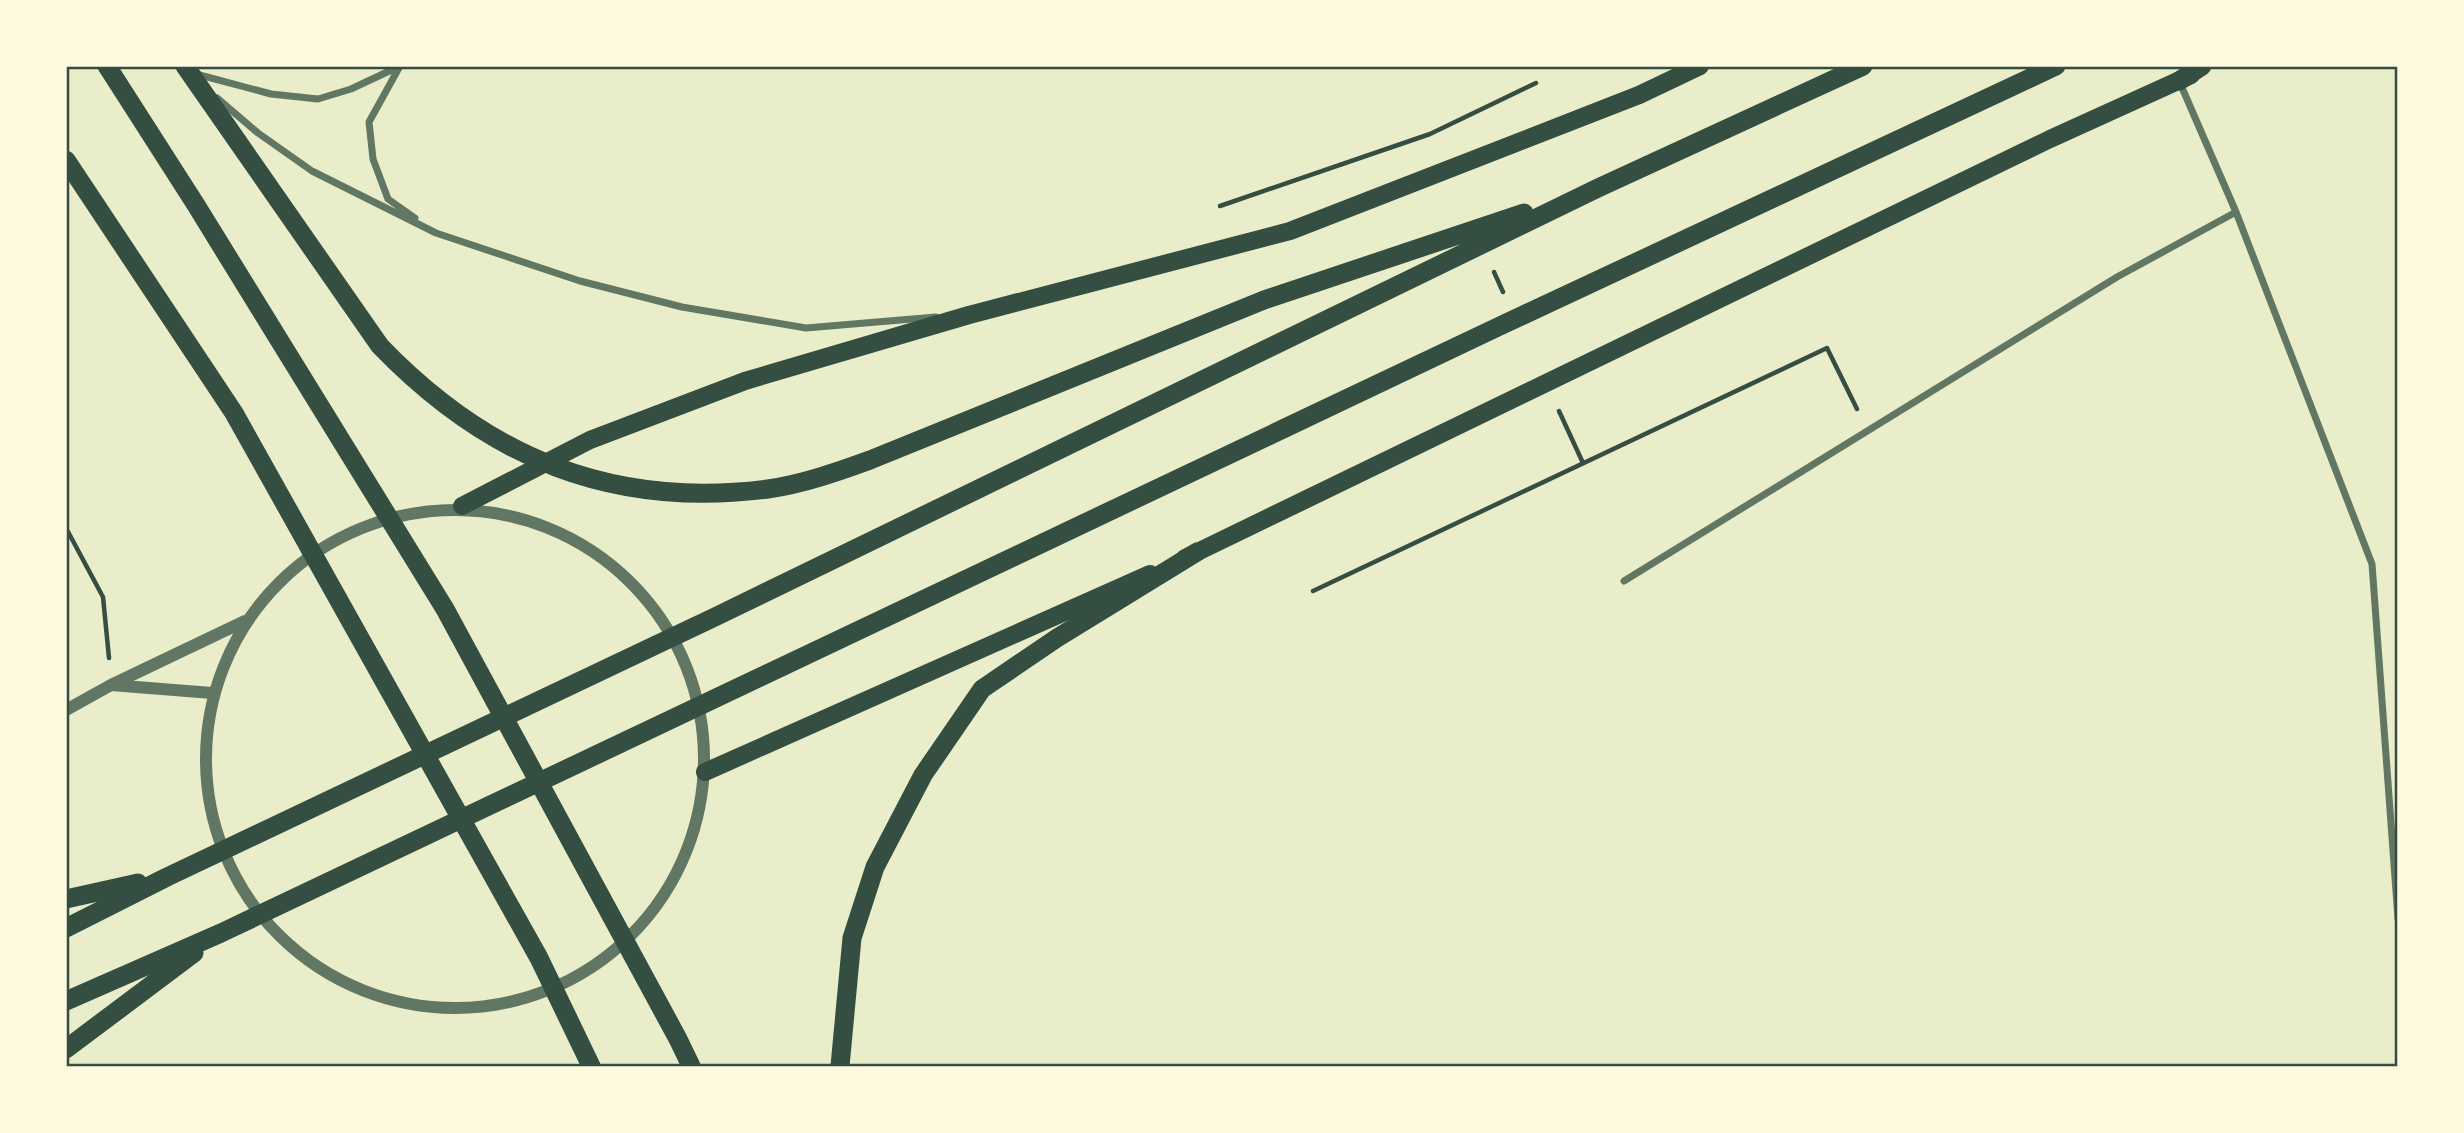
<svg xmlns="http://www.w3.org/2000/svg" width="2464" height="1133" font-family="'Roboto Condensed',sans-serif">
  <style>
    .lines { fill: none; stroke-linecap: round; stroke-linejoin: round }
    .path { stroke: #344e41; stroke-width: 4.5 }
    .minor { stroke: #617663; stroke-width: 7 }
    .tertiary { stroke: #617663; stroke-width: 12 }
    .primary { stroke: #344e41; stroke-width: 18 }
    .trunk { stroke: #344e41; stroke-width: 19 }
    .neatline { fill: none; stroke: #344e41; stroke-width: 2.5 }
  </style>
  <rect width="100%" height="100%" fill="#e9edc9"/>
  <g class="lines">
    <path class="path" d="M1220 206 1430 134 1536 83
      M1494 272 1503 292
      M1559 411 1583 463
      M66 528 103 597 109 658
      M1313 591 1827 348 1857 409"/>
    <path class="minor" d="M400 66 369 122 373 159 388 199 415 218
      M196 74 271 94 318 99 351 89 400 66
      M2180 83 2236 212 2372 564 2398 919
      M217 98 258 133 312 171 436 233 580 281 682 307 806 328 936 317
      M1624 581 2117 277 2236 212"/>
    <path class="tertiary" d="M206 759a249 249 0 1 1 498 0a249 249 0 1 1-498 0Z
      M111 685 212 693
      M66 710 111 685 245 621"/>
    <path class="primary" d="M462 506 590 440 745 381 969 315 1290 231 1639 95 1700 66
      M1185 558 2050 139 2191 75
      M705 772 1150 574"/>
    <path class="trunk" d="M107 66 196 205 445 609 678 1039 691 1066
      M185 66 380 346C488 458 612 509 768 489 803 484 837 472 870 460L1264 300 1524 213
      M2179 81 2202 66
      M66 160 234 413 539 958 591 1066
      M66 899 138 883
      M66 928 167 877 717 616 1598 188 1863 66
      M66 1001 221 933 1502 325 2056 66
      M66 1049 194 953
      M840 1066 852 938 875 867 923 775 982 689 1057 638 1197 552"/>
  </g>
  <rect width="2464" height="1133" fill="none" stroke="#fefae0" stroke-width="136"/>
  <rect x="68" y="68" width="2328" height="997" class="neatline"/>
</svg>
